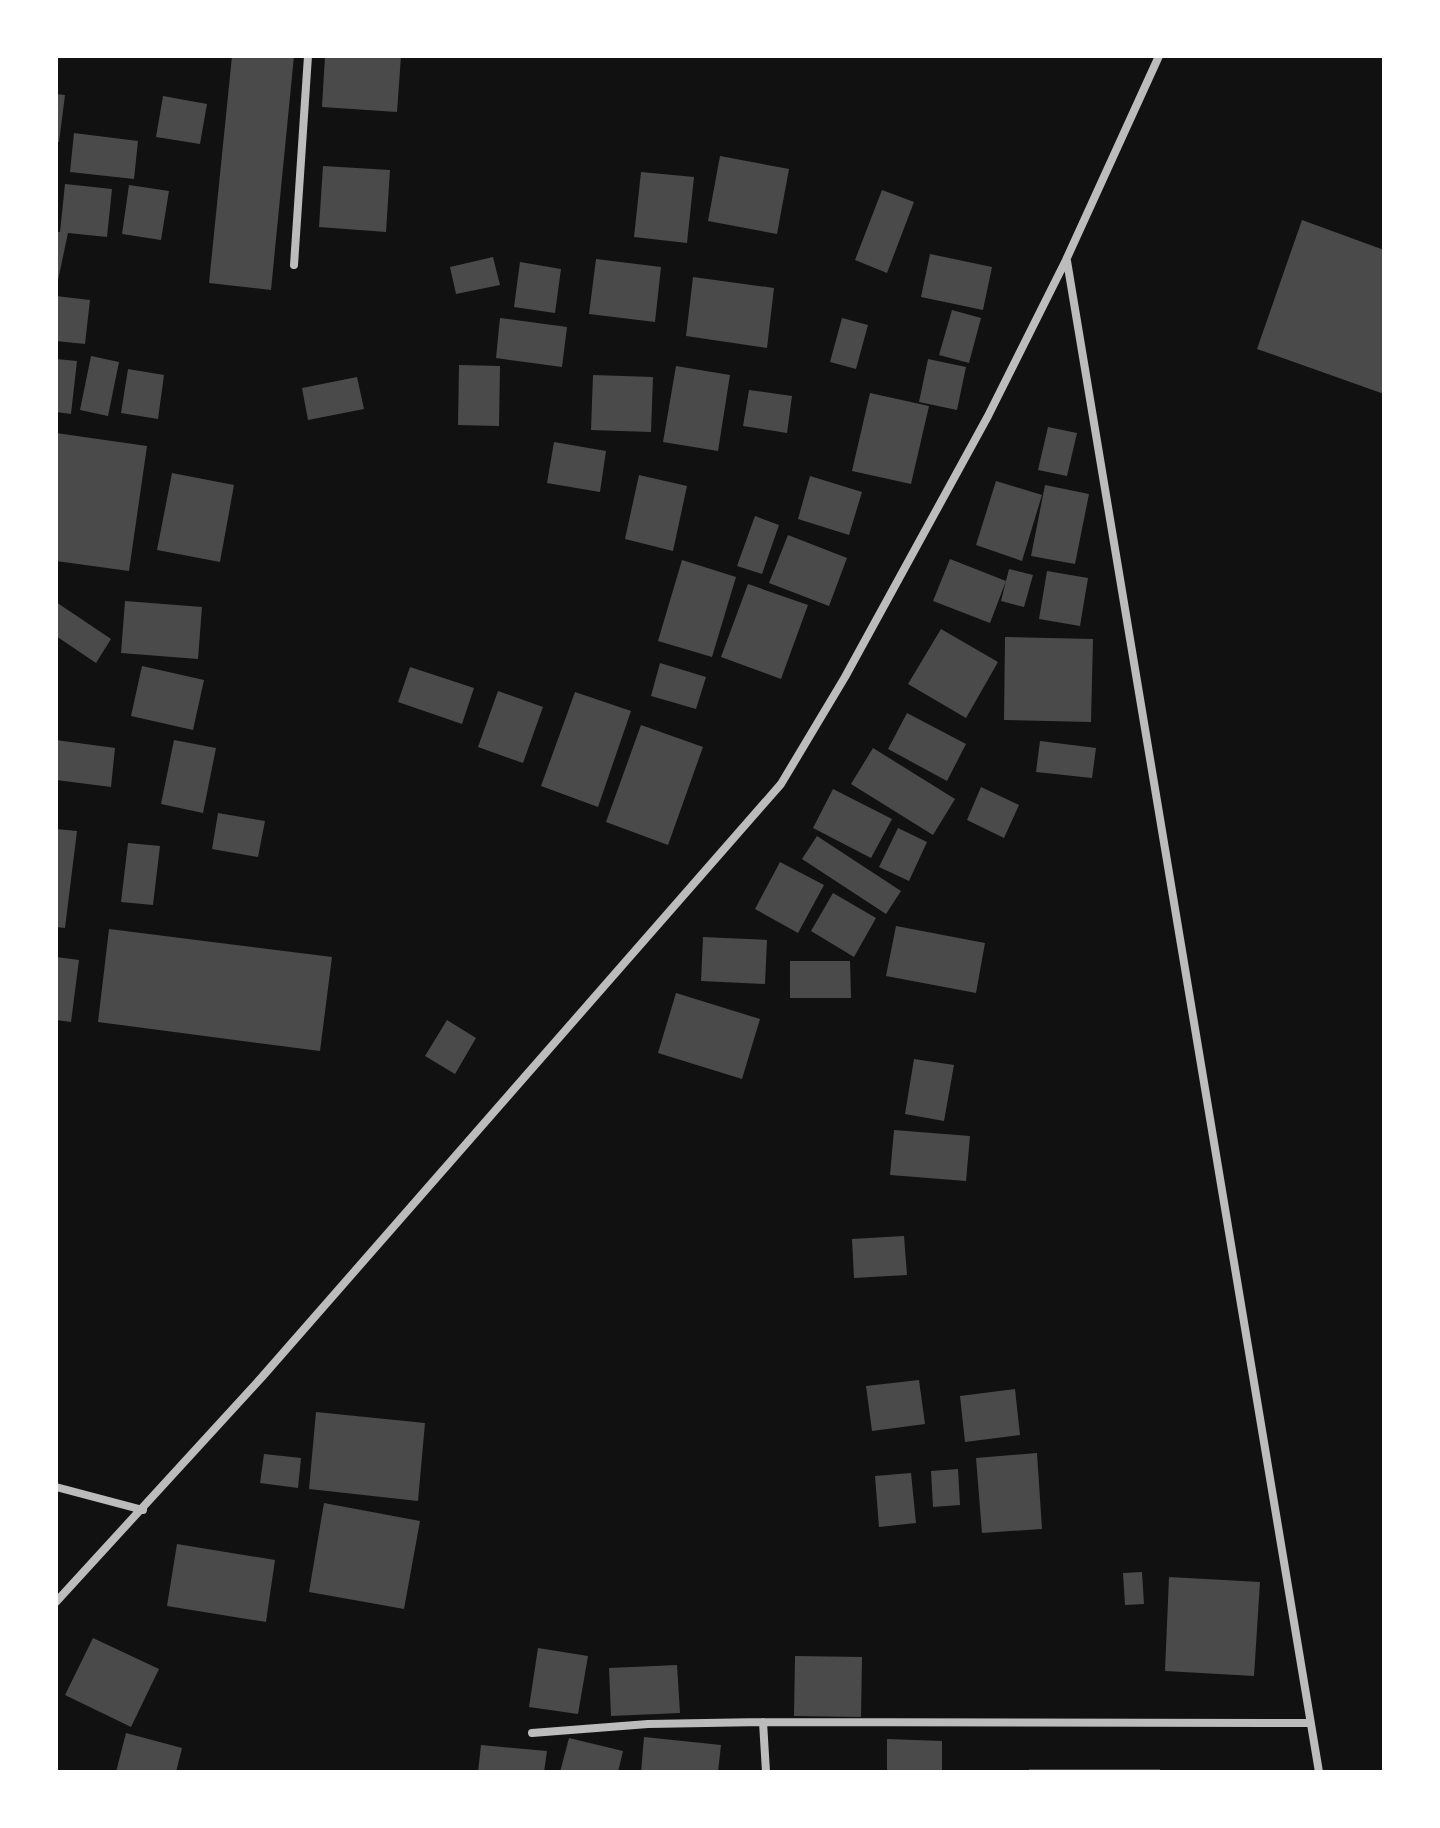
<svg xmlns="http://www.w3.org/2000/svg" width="1440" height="1828" font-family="'PT Sans',sans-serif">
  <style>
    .building { fill: #4a4a4a }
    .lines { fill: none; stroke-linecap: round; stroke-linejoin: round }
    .minor { stroke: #bcbcbc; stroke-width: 8 }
  </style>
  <rect width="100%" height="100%" fill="#111"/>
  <path class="building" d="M232 56H294L271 290 209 283Z
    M325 56H401L397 112 322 107Z
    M56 94 65 95 59 142H56Z
    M163 96 207 104 200 144 156 137Z
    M74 133 138 141 134 179 70 172Z
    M720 156 789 169 777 234 708 221Z
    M323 166 390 170 386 232 319 227Z
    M641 172 694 177 687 243 634 237Z
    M65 184 112 189 107 237 68 233 57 285 56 232H60Z
    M129 185 169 191 161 240 122 234Z
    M882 190 914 202 887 273 855 260Z
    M1302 220 1384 250V394L1257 349Z
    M930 254 992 267 983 310 921 297Z
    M493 257 500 285 456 294 450 267Z
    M596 259 661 267 655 322 589 314Z
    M520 262 561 269 555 313 514 307Z
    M693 277 774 288 767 348 686 336Z
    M56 296 90 300 85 344 56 341Z
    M952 310 981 318 969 363 939 355Z
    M500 318 567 327 562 367 496 358Z
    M842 318 868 325 856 369 830 362Z
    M91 356 119 362 108 416 80 410Z
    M56 359 77 361 71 414 56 412Z
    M928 359 966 367 957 410 919 402Z
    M459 365 500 366 499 426 458 425Z
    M676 366 730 375 718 451 663 442Z
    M128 369 164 375 158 419 121 413Z
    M593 375 653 377 651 432 591 430Z
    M357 377 364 409 308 420 302 388Z
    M749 390 792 396 787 433 743 426Z
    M870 393 929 406 911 484 852 471Z
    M1048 427 1077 433 1067 476 1038 470Z
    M56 433 147 446 129 571 56 561Z
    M554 442 606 451 600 492 547 483Z
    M172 473 234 485 220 562 157 550Z
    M639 475 687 486 673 551 625 539Z
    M810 476 862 492 849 535 798 519Z
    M996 481 1042 495 1022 561 976 545Z
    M1045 485 1089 494 1075 564 1031 556Z
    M755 516 779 525 762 574 737 566Z
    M788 535 847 558 829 606 769 583Z
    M950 559 1006 581 990 623 933 601Z
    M682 560 736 577 712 657 658 641Z
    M1009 569 1033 575 1024 607 1001 601Z
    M1047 571 1088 578 1080 626 1039 619Z
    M748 584 808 605 781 679 721 657Z
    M125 601 202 607 198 659 121 653Z
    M56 602 111 639 96 663 56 636Z
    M941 629 998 662 966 718 908 684Z
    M1005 637 1093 639 1091 722 1004 720Z
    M660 663 706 677 696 709 651 696Z
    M142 666 204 680 193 730 131 716Z
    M410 667 474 688 462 724 398 702Z
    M498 691 543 707 523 763 478 747Z
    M575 692 631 711 598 807 541 786Z
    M907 713 966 744 947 781 888 749Z
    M641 725 703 747 668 845 606 822Z
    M56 740 115 748 111 787 56 780Z
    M174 740 216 748 203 813 161 804Z
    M1040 741 1096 748 1092 778 1036 772Z
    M873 748 955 799 933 835 851 784Z
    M981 787 1019 805 1004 838 967 820Z
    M833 789 892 819 871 858 813 828Z
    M218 813 265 821 258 857 212 849Z
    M898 828 927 842 909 881 879 867Z
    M56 829 77 831 65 928 56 927Z
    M817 836 901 891 886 914 802 859Z
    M128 843 160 846 153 905 121 902Z
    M780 862 824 885 798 933 755 909Z
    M833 893 876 918 854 957 811 931Z
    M896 926 985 943 976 993 886 976Z
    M109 929 332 957 320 1051 98 1022Z
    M703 937 767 940 765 984 701 981Z
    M56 957 79 960 71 1022 56 1020Z
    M790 961H850L851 998H790Z
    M676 993 760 1019 742 1079 658 1053Z
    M447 1020 476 1038 455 1074 425 1056Z
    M914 1059 954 1065 944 1121 905 1114Z
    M894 1130 970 1136 966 1181 890 1175Z
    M904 1236 907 1275 854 1278 852 1239Z
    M919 1380 925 1424 872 1431 866 1386Z
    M1015 1389 1020 1435 965 1442 960 1396Z
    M316 1412 425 1423 418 1501 309 1489Z
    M1037 1453 1042 1529 982 1533 976 1458Z
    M264 1454 301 1458 298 1488 260 1483Z
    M958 1469 960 1505 933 1507 931 1471Z
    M911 1473 916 1523 879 1527 875 1476Z
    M324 1503 420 1521 404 1609 309 1592Z
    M177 1544 275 1560 266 1622 167 1606Z
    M1142 1572 1144 1604 1125 1605 1123 1573Z
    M1169 1577 1260 1582 1254 1676 1165 1671Z
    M93 1638 159 1669 131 1727 65 1695Z
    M538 1648 588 1656 578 1714 529 1707Z
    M795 1656 862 1657 861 1717 794 1716Z
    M677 1665 680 1713 611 1716 609 1668Z
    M126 1733 182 1748 176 1772H116Z
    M644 1737 721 1745 718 1772H641Z
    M569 1738 623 1751 618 1772H560Z
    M887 1739 942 1741V1772H887Z
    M481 1745 547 1751 544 1772H478Z
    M1029 1769H1160V1772H1029Z"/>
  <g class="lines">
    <path class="minor" d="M1067 261 1319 1772
      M294 265 308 56
      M56 1487 143 1510
      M56 1602 262 1377 781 784 845 677 988 416 1066 260 1159 56
      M532 1733 648 1724 763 1722
      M766 1772 763 1722 1310 1723"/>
  </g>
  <rect width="1440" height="1828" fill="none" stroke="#ffffff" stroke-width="116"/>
</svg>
